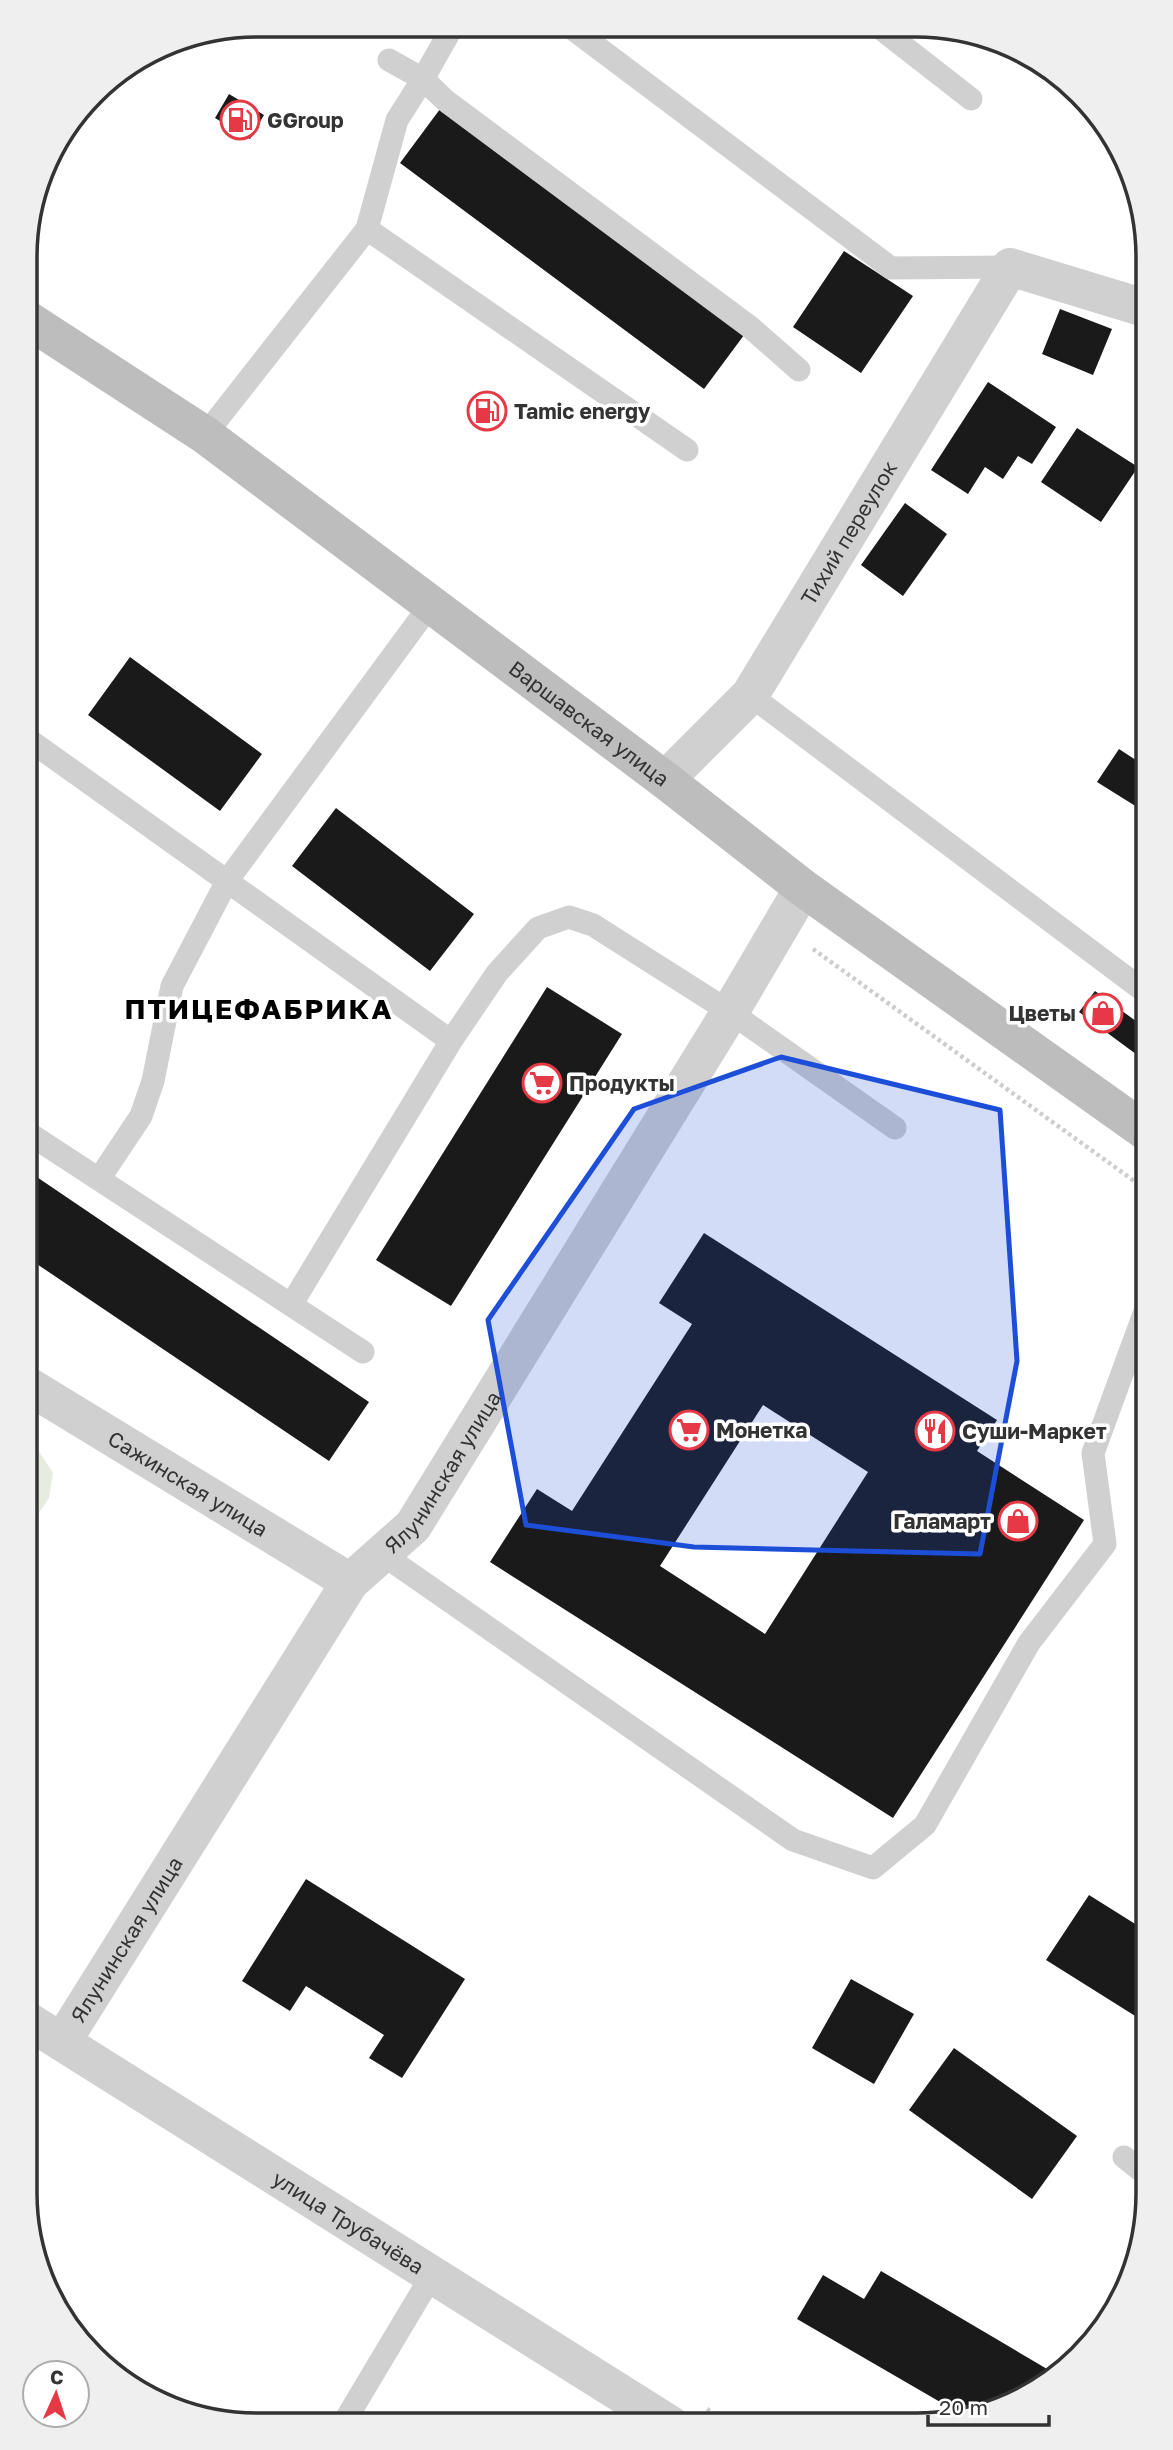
<svg xmlns="http://www.w3.org/2000/svg" width="1173" height="2450" font-family="'Golos Text',sans-serif">
  <style>
    .green { fill: #e6ecdf }
    .building { fill: #1a1a1a; fill-rule: evenodd }
    .lines { fill: none; stroke-linecap: round; stroke-linejoin: round }
    .path { stroke: #cdcdcd; stroke-width: 4.5; stroke-dasharray: 3.5 3.5; stroke-linecap: butt }
    .service { stroke: #d0d0d0; stroke-width: 23 }
    .minor { stroke: #d0d0d0; stroke-width: 38 }
    .secondary { stroke: #bdbdbd; stroke-width: 38 }
    .marked { fill: #1d4ed8; fill-opacity: 0.2; stroke: #1d4ed8; stroke-width: 5; stroke-linejoin: round }
    .labels { text-anchor: middle; dominant-baseline: central; stroke-width: 7; stroke-linejoin: round; paint-order: stroke }
    .poi-label { font-size: 21px; font-weight: bold; fill: #333; stroke: #fff; text-anchor: start }
    .street-label { font-size: 21px; fill: #333; stroke: #fff }
    .district-label { font-size: 28px; font-weight: bold; letter-spacing: 2px; fill: #000; stroke: #fff }
    .rim { fill: none; stroke: #333; stroke-width: 3.5 }
  </style>
  <rect width="100%" height="100%" fill="#fff"/>
  <path class="green" d="M25 1443 40 1453 53 1473 49 1498 25 1534Z"/>
  <path class="building" d="M229 94 264 115 250 139 215 118Z
    M446 101 750 327 704 389 400 163Z
    M844 251 913 296 861 373 793 327Z
    M1060 309 1112 329 1093 375 1042 354Z
    M988 382 1056 427 1032 464 1018 456 1003 479 985 467 968 494 931 470Z
    M1077 428 1138 467 1101 522 1041 482Z
    M905 503 947 534 903 596 861 565Z
    M130 657 262 754 220 811 88 715Z
    M1119 749 1148 768V790L1137 807 1097 782Z
    M336 808 474 914 430 971 292 866Z
    M1148 865V883L1140 878Z
    M547 987 622 1034 451 1306 376 1260Z
    M1095 991 1148 1030V1055L1144 1060 1079 1012Z
    M25 1169 369 1402 329 1461 25 1256Z
    M704 1233 997 1420 977 1451 1084 1520 893 1818 490 1562 537 1489 572 1511 692 1324 659 1303ZM763 1405 868 1472 765 1634 660 1566Z
    M306 1879 465 1979 402 2078 369 2058 384 2035 306 1986 290 2011 242 1981Z
    M1089 1895 1148 1932V2024L1046 1960Z
    M851 1979 914 2014 874 2084 812 2048Z
    M954 2048 1077 2136 1032 2199 909 2110Z
    M881 2271 1059 2376 991 2413 966 2417 797 2319 823 2275 864 2299Z"/>
  <g class="lines">
    <path class="path" d="M813 949 1148 1191
      M707 2409 733 2425"/>
    <path class="service" d="M569 26 891 268 1010 267
      M880 28 971 99
      M389 60 423 79 446 101 750 327 799 370
      M367 229 687 450
      M205 435 367 229 397 120 423 79 453 26
      M750 695 1148 994
      M25 737 451 1041
      M25 1131 363 1352
      M99 1179 141 1116 153 1081 172 986 227 881 431 604
      M291 1305 451 1041 497 973 538 928 569 917 593 925 730 1012 895 1128
      M382 1554 793 1840 873 1868 925 1825 1029 1643 1105 1544 1093 1453 1148 1303
      M1124 2157 1148 2176
      M343 2424 432 2275"/>
    <g class="minor">
      <path id="s1" d="M665 780 750 695 1010 267 1148 309"/>
      <path id="s2" d="M25 1384 350 1582"/>
      <path id="s3" d="M25 2019 671 2425"/>
      <path id="s4" d="M62 2042 350 1582 413 1526 730 1012 803 888"/>
    </g>
    <path class="secondary" id="s5" d="M25 318 205 435 665 780 803 888 1148 1133"/>
  </g>
  <path class="marked" d="M781 1057 1000 1110 1017 1361 980 1554 694 1547 526 1525 488 1320 634 1109Z"/>
  <defs>
    <symbol id="fuel-ring" viewBox="-11 -11 22 22"><circle r="9.5" fill="#fff" stroke="#e63946" stroke-width="1.5"/><path d="M-5.5-6h7V0h2V4h1.3V-2.5L3-4.5l.8-.8L6-3V5H2.5V1h-1V6h-7ZM-4.2-4.7v3.2H.2V-4.7Z" fill="#e63946"/></symbol>
    <symbol id="shop-ring" viewBox="-11 -11 22 22"><circle r="9.5" fill="#fff" stroke="#e63946" stroke-width="1.5"/><path d="M-5-2.5h2.3a2.7 3.5 0 0 1 5.4 0H5L5.5 6h-11ZM-1.5-2.5h3a1.5 2.3 0 0 0-3 0Z" fill="#e63946"/></symbol>
    <symbol id="supermarket-ring" viewBox="-11 -11 22 22"><circle r="9.5" fill="#fff" stroke="#e63946" stroke-width="1.5"/><path d="M-6-5.5h2.5l.6 2H6L4.5 2H-2.5L-4.4-4H-6ZM-1.5 3.2a1.3 1.3 0 1 0 .1 0ZM3 3.2a1.3 1.3 0 1 0 .1 0Z" fill="#e63946"/></symbol>
    <symbol id="restaurant-ring" viewBox="-11 -11 22 22"><circle r="9.5" fill="#fff" stroke="#e63946" stroke-width="1.5"/><path d="M-5-6h1v4h1v-4h1v4h1v-4h1v5L-1.5 .5V6h-2V.5L-5-1ZM5-6V6H3V1.5H1.5Q1.5-4 5-6Z" fill="#e63946"/></symbol>
  </defs>
  <g fill-rule="evenodd">
    <use href="#fuel-ring" x="218" y="98" width="44" height="44"/>
    <use href="#fuel-ring" x="465" y="389" width="44" height="44"/>
    <use href="#shop-ring" x="1081" y="991" width="44" height="44"/>
    <use href="#supermarket-ring" x="520" y="1061" width="44" height="44"/>
    <use href="#supermarket-ring" x="667" y="1408" width="44" height="44"/>
    <use href="#restaurant-ring" x="913" y="1409" width="44" height="44"/>
    <use href="#shop-ring" x="996" y="1499" width="44" height="44"/>
  </g>
  <g class="labels">
    <g class="poi-label">
      <text x="267" y="120">GGroup</text>
      <text x="514" y="411">Tamic energy</text>
      <text x="1076" y="1013" text-anchor="end">Цветы</text>
      <text x="569" y="1083">Продукты</text>
      <text x="716" y="1430">Монетка</text>
      <text x="962" y="1431">Суши-Маркет</text>
      <text x="991" y="1521" text-anchor="end">Галамарт</text>
    </g>
    <g class="street-label">
      <text stroke="none"><textPath href="#s1" startOffset="310">Тихий переулок</textPath></text>
      <text stroke="none"><textPath href="#s5" startOffset="695">Варшавская улица</textPath></text>
      <text stroke="none"><textPath href="#s4" startOffset="688">Ялунинская улица</textPath></text>
      <text stroke="none"><textPath href="#s2" startOffset="191">Сажинская улица</textPath></text>
      <text stroke="none"><textPath href="#s4" startOffset="121">Ялунинская улица</textPath></text>
      <text stroke="none"><textPath href="#s3" startOffset="382">улица Трубачёва</textPath></text>
    </g>
    <g class="district-label">
      <text x="259" y="1008">ПТИЦЕФАБРИКА</text>
    </g>
  </g>
  <path d="M0 0H1173V2450H0ZM257 37H916A220 220 0 0 1 1136 257V2193A220 220 0 0 1 916 2413H257A220 220 0 0 1 37 2193V257A220 220 0 0 1 257 37Z" fill="#efefef" fill-rule="evenodd"/>
  <path class="rim" d="M257 37H916A220 220 0 0 1 1136 257V2193A220 220 0 0 1 916 2413H257A220 220 0 0 1 37 2193V257A220 220 0 0 1 257 37Z"/>
  <g transform="translate(56 2394) rotate(3)"><circle r="33" fill="#ffffff" stroke="#adadad" stroke-width="2"/>
  <path d="M0-5L12 26L0 18L-12 26Z" fill="#e63946"/>
  <text y="-10" font-size="19" font-weight="bold" text-anchor="middle" fill="#333333">С</text>
  </g>
  <path d="M928 2415v10h121v-10" fill="none" stroke="#333333" stroke-width="3.5"/>
  <text x="939" y="2415" font-size="21" fill="#333333" stroke="#ffffff" stroke-width="5" paint-order="stroke">20 m</text>
</svg>
